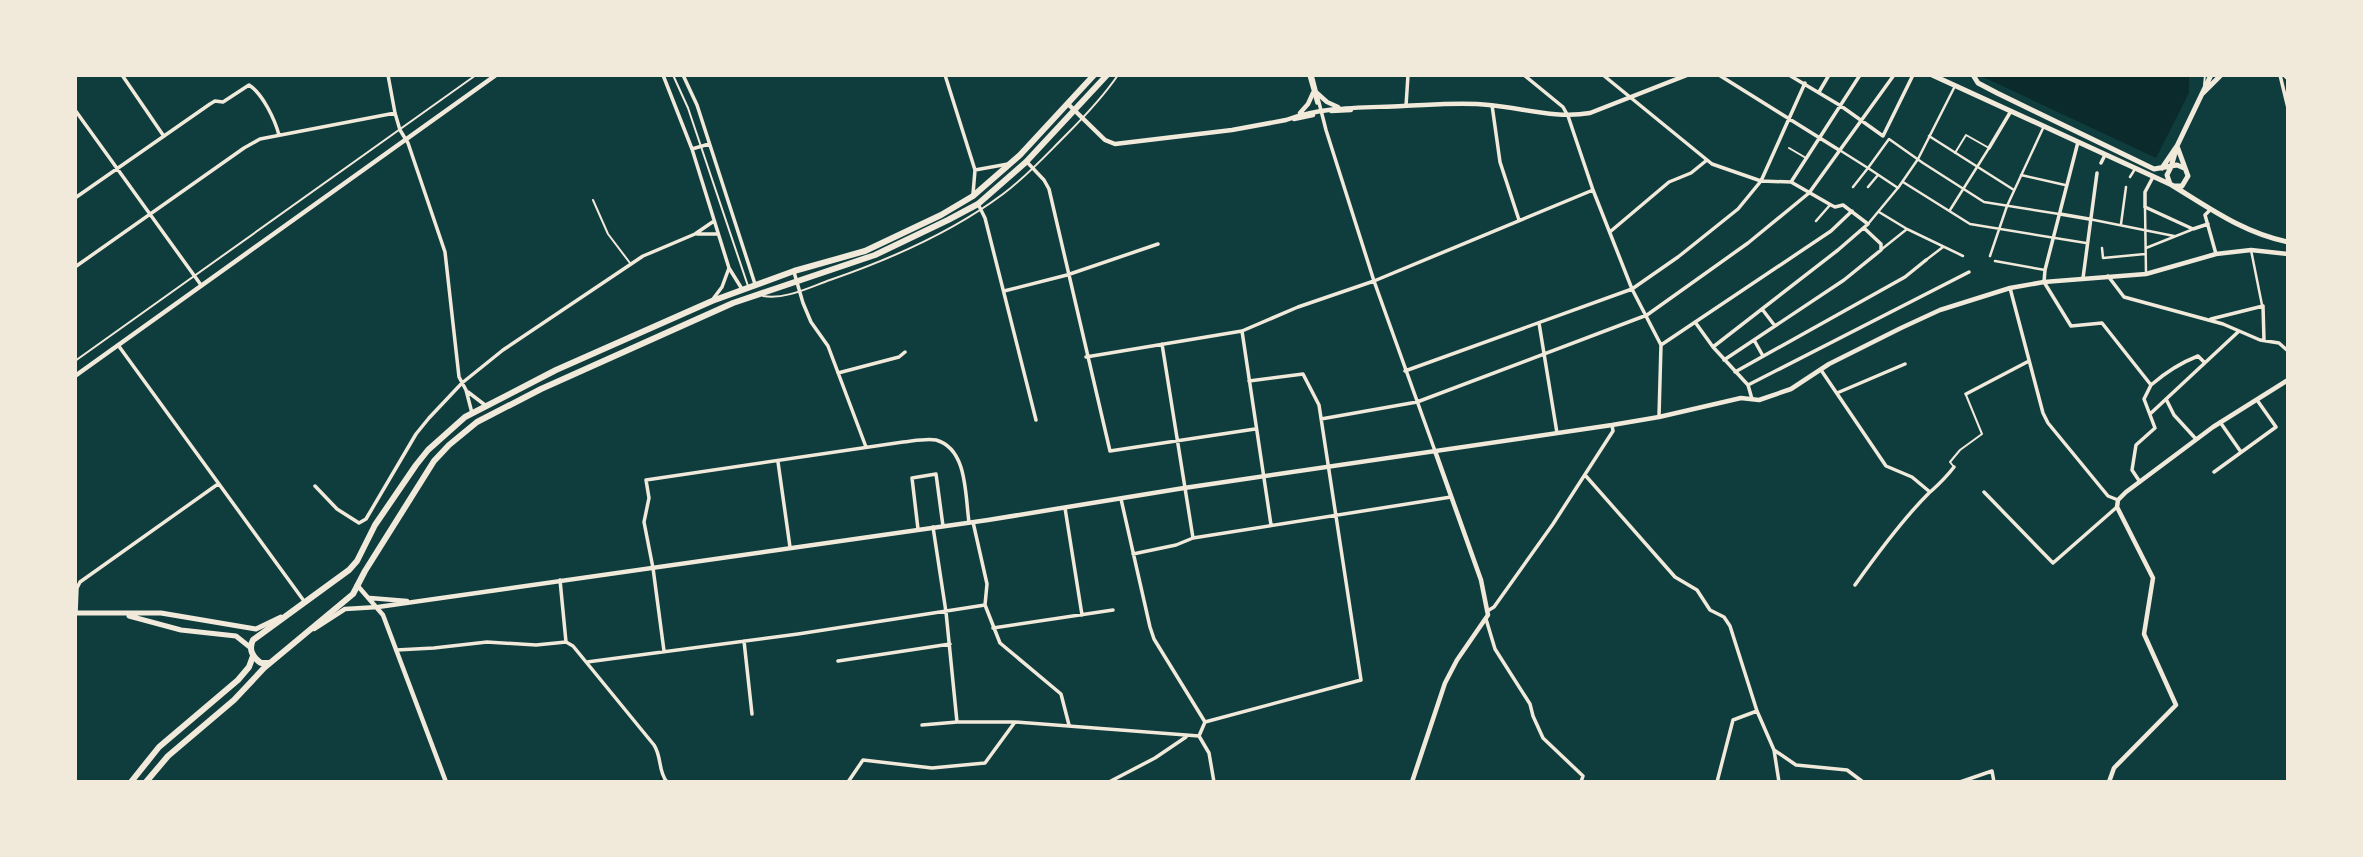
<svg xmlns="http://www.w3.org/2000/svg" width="2363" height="857" font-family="'Public Sans',sans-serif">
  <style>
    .water { fill: #0a2a2b }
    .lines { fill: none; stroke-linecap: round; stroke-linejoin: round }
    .stream { stroke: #0a2a2b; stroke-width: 2.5 }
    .service { stroke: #f1e9da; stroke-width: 2 }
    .pedestrian { stroke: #f1e9da; stroke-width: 2.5 }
    .minor { stroke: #f1e9da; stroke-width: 3.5 }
    .tertiary { stroke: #f1e9da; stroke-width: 4.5 }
    .secondary { stroke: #f1e9da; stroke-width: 5 }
    .primary { stroke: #f1e9da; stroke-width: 6 }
  </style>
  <rect width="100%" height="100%" fill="#0f3d3e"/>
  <path class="water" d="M2189 75V93L2156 158 1981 76Z"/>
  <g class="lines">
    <path class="stream" d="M660 782 662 776"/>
    <path class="service" d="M673 75 688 108 748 286
      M75 76 76 75
      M2204 85 2205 75
      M1789 148 1806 158
      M1955 153 1966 135 1989 148
      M593 200 608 234 630 263
      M763 296C785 300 810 287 830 280 891 259 951 233 1003 194 1026 177 1045 156 1065 136 1084 117 1103 97 1118 75
      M75 361 476 75
      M1954 467 1950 462 1960 450 1982 434 1966 395"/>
    <path class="pedestrian" d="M1955 86 1918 159 1898 188 1868 168 1889 139 1923 163 1984 202 2059 214
      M1929 136 2014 190
      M1841 151 1868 168 1853 187
      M2021 175 2065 185
      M2130 177 2135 169
      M1903 182 1970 224 2086 243
      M1868 187 1878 175
      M2145 207 2146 274
      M1950 210 1989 148
      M1879 212 1907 229 1963 256
      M2089 219 2174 236
      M1816 221 1830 205
      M1868 224 1897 189
      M2121 224 2126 187
      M2102 248 2103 258 2145 254
      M2146 248 2191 230
      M1882 249 1907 229
      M2251 250 2262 305
      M1990 256 2007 206 2044 126
      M1926 260 1943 247
      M1995 261 2045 270"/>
    <path class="minor" d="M122 75 163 135
      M388 75 395 113 400 130 408 143 445 252 459 377 466 390 472 413
      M663 75 692 149 729 268 722 287 713 299
      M683 75 697 105 755 284
      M945 75 975 170 973 194
      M1309 75 1317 103
      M1312 75 1326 130 1374 281 1435 451
      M1524 75 1563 107 1568 116 1593 190 1632 289 1661 345 1659 416
      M1603 75 1712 164 1761 181 1791 182 1831 205 1835 207 1843 205 1868 224 1838 250 1713 347
      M1719 75 1839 150
      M1789 75 1841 106 1883 136 1913 75
      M2280 75 2288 108
      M1819 92 1829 75
      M1492 105 1500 162 1519 220
      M1406 106 1408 75
      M75 110 201 285
      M2078 142 2045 270 2044 282 2071 326 2102 323 2151 385 2144 399 2155 428 2136 445 2132 470 2140 482
      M1989 148 2011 111
      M692 149 709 144
      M1026 161 1044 180 1049 189 1110 451 1255 429
      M2101 163 2105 155
      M975 170 1008 164
      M2153 177 2145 192V207L2193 229 2208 224
      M1791 182 1860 75
      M75 198 210 104 215 101 223 102 249 85C263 94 275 120 279 135
      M978 204 985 218 1036 420
      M2210 210 2205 215 2216 254
      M2060 214 2089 219
      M1611 231 1669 182 1691 173 1707 160
      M697 234H718
      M75 267 244 148 260 139 395 113
      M729 268 742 289
      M794 272 803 303 811 322 828 346 866 447
      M2108 276 2124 297 2223 324 2260 340 2279 343 2288 351
      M2083 278 2097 173
      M2010 288 2043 413 2048 423 2108 496 2118 500
      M1004 291 1067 275 1158 244
      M1762 309 1775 326
      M2211 319 2263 306 2264 340
      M1695 322 1713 347 1748 385 1752 399
      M1539 323 1557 433
      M1242 331 1271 525
      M1754 340 1763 356
      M1162 344 1193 538
      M118 345 304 601
      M1661 345 1831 231 1852 211
      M1086 357 1242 331 1298 307 1374 281 1593 190
      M1724 360 1844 280 1881 250V244L1864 228
      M1821 370 1886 466 1912 477 1930 492
      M1405 371 1632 289 1678 257 1738 209 1761 181 1805 83
      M1735 372 1905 277 1926 260
      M838 373 899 357 905 352
      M1748 385 1969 272
      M2151 385C2166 372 2180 363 2198 356L2204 362
      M468 392 485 405
      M1837 393 1905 364
      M1966 394 2029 361
      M2166 399 2174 415 2196 439
      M2150 414 2238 332
      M1321 419 1417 402 1647 315 1748 243 1809 193 1894 75
      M2220 422 2241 452
      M778 462 790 547
      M2214 472 2276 427 2257 400
      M1585 475 1675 577 1697 590 1710 610 1724 617 1730 626 1757 711 1774 750 1779 782
      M315 486 337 509 359 523 366 519 416 434 429 418 462 383 503 350 643 256 695 234 714 221
      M1984 492 2053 563 2117 507
      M1121 499 1150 627 1154 639 1205 722 1199 736
      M1065 508 1082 615
      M973 522 987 584 985 605 1000 643 1061 694 1069 725
      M933 527 946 612 957 722
      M918 529 912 478 936 474 943 526
      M1133 554 1176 545 1193 538 1451 497
      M560 580 566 642
      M1855 585C1877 554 1901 521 1928 494 1939 484 1944 480 1954 467
      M1489 610 1494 607 1553 524 1613 431 1612 425
      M76 613 77 588 80 582 218 484
      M1486 619 1495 649 1530 704 1533 716 1543 738 1583 776 1581 782
      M993 628 1113 610
      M744 641 752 714
      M396 650 434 648 487 642 536 645 566 642 573 646 654 745C662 757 658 772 667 782
      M664 651 653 568 644 522 649 498 646 480 903 442C913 441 927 438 936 440 968 449 965 496 969 522
      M838 661 950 644
      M587 662 798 634 985 605
      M1205 722 1361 680 1319 405 1303 374 1249 381
      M922 725 957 722H1014
      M1199 736 1209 753 1214 782
      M1774 750 1796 765 1847 770 1863 782
      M848 782 863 760 932 768 985 763 1015 722 1199 736
      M1109 782 1155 758 1186 737
      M1717 782 1733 720 1757 711
      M1960 782 1992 771 1994 782"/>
    <path class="tertiary" d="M1317 93 1327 102 1338 107
      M1068 104 1105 140 1115 144 1232 130 1286 120
      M1331 111 1351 110
      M1300 113 1308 104 1313 93
      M1294 119 1313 115
      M1286 120C1324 106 1363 108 1403 106 1431 105 1460 102 1489 105 1524 108 1555 119 1590 113L1687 75
      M75 376 496 75
      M357 585 383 615 446 782
      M370 598 407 601
      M314 629 345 609 378 607 988 520 1184 488 1612 425 1659 417 1741 398 1759 400 1791 389 1829 364 1901 328 1940 310 2010 288 2044 282 2146 274 2216 254 2251 250 2288 254
      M1412 782 1445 683 1457 660 1488 615 1481 580 1435 451
      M2109 782 2114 768 2176 705 2144 634 2153 578 2117 507 2118 500 2126 492 2213 427 2288 380"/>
    <path class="secondary" d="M1932 75 2174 186
      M1973 75 1978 83 1997 93 2154 169 2177 165 2184 168
      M2285 75 2288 78
      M2203 93 2221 75
      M2177 146 2171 167 2167 175 2170 184C2208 207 2243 233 2288 242
      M2162 168 2177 146 2211 75
      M2174 186H2182L2188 176 2177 146
      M75 613H161L256 629 281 617
      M129 616 181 630 236 636 251 648"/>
    <path class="primary" d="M269 663H261C253 658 248 649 253 640L349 570 357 561 375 525 416 465 428 450 465 417 556 370 712 301 794 271 865 251 941 215 973 196 1020 155 1094 75
      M131 782 159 747 238 680 249 667 253 656
      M146 782 168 756 234 700 264 668 353 594 365 571 434 461 449 445 477 422 541 389 733 303 875 255 948 220 978 204 1026 162 1107 75"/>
  </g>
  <rect width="2363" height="857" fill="none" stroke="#f1e9da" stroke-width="154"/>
</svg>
